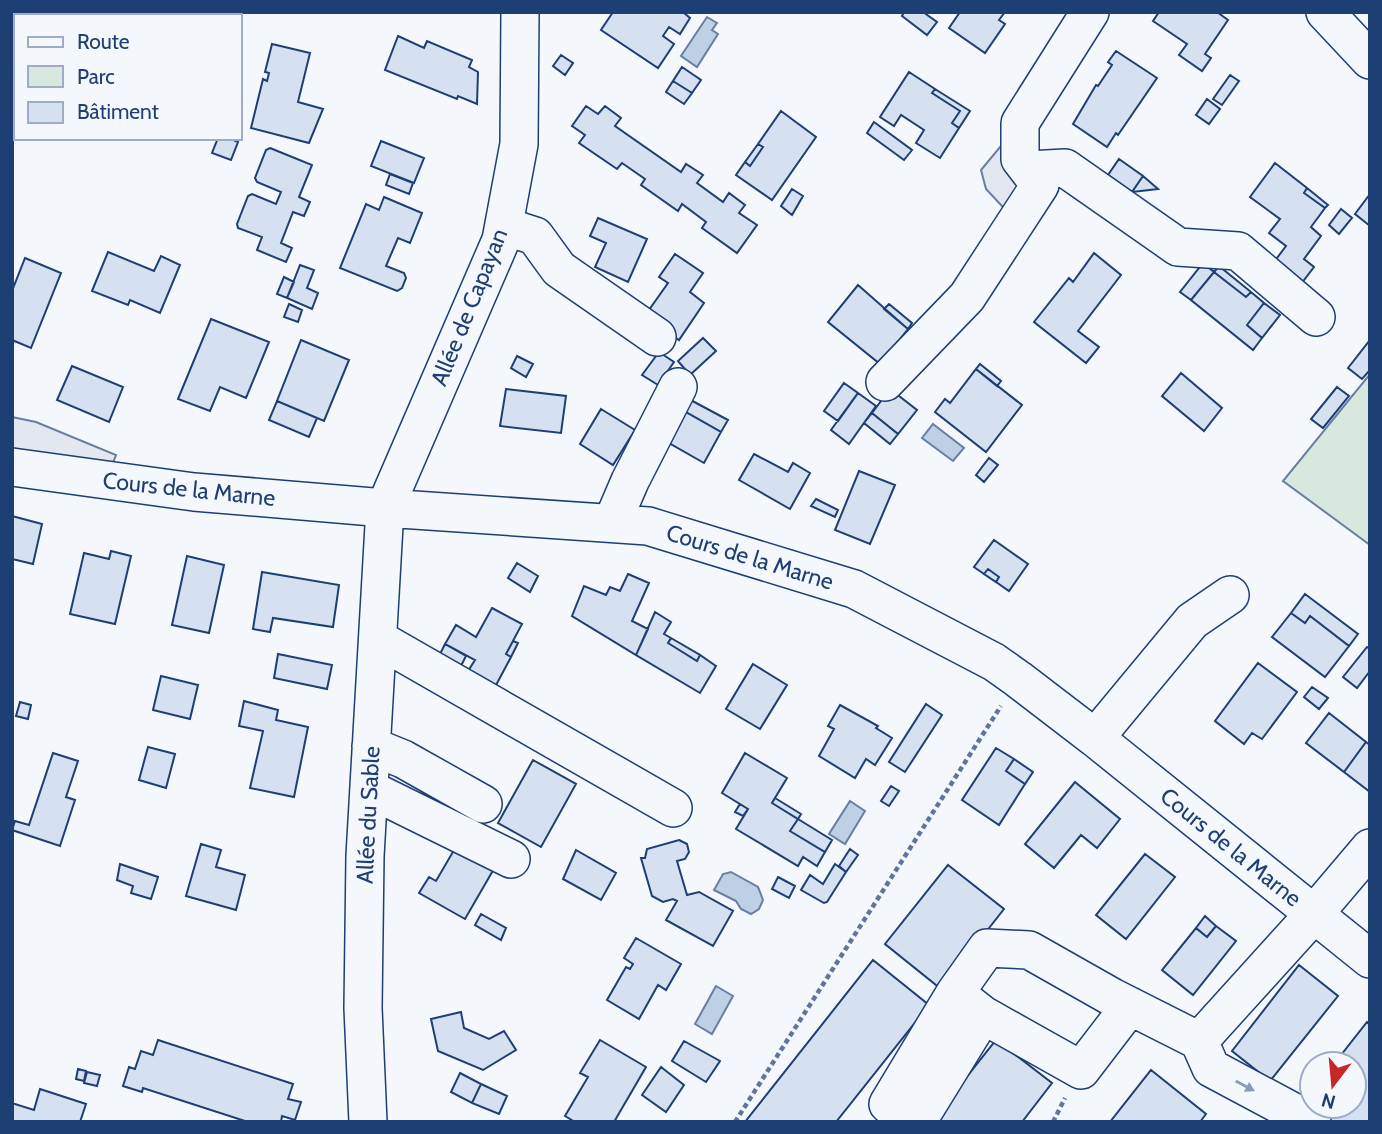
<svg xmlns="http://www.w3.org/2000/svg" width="1382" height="1134" font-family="Cabin,sans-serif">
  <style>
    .green { fill: #d7e8df; stroke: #687fa3; stroke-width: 2 }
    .parking { fill: #e3e8f0; stroke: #687fa3; stroke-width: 2 }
    .water { fill: #bed0e5; stroke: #687fa3; stroke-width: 2 }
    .building { fill: #d5e0f0; stroke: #1d3f73; stroke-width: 2 }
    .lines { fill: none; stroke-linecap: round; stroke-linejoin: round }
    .minor-casing { stroke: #1d3f73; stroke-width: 40 }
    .path { stroke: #5e769c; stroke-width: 4.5; stroke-dasharray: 5 3.5; stroke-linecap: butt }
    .minor { stroke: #f4f7fb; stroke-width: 37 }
    .oneway { fill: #889bb7 }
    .labels { text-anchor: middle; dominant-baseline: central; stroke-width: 5; stroke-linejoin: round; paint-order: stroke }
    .street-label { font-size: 23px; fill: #1d3f73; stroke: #f4f7fb }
  </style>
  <rect width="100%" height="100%" fill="#f4f7fb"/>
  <path class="green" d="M1370 374V545L1283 481Z"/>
  <path class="parking" d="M1020 123 1016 221 986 189 981 170Z
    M12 417 36 422 116 455 106 481 12 467Z"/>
  <path class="water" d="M707 17 717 23 712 30 718 34 697 67 681 56Z
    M933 424 964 448 953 461 922 438Z
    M850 801 865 811 845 844 829 834Z
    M731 872 758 887 763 900 759 909 751 914 741 909 736 901 714 890 723 874Z
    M716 986 733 996 712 1034 695 1024Z"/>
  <path class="building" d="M161 12H216L217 13 216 16H159Z
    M613 12H683L690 18 680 34 669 27 663 36 674 44 658 68 601 30Z
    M904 12H923L937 22 927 35 902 16Z
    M960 12H1005L999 20 1005 24 985 53 949 28Z
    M1159 12H1217L1228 20 1205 54 1211 58 1202 71 1179 55 1187 44 1153 21Z
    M12 23 16 24V62L12 60Z
    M398 36 424 48 427 41 472 60 469 67 478 72 477 104 458 96 457 99 385 70Z
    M272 44 310 53 298 102 323 109 309 143 251 128 263 79 267 81 269 73 265 72Z
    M1116 51 1157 78 1118 135 1116 133 1107 147 1073 124 1096 85 1098 86 1112 65 1108 62Z
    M561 55 573 63 565 75 553 66Z
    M682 67 701 80 692 93 673 81Z
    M909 72 935 89 932 93 960 111 952 123 959 128 940 158 916 143 924 130 901 115 894 126 880 117Z
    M1230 75 1239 81 1222 105 1213 99Z
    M673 81 692 93 684 104 666 92Z
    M935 89 970 111 959 128 952 123 960 111 932 93Z
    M1207 99 1220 109 1209 124 1196 115Z
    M586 106 598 114 605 106 621 118 615 126 681 172 686 164 703 175 697 183 723 202 729 193 745 205 739 213 757 225 737 253 702 228 706 222 682 204 678 211 641 185 645 179 622 163 617 169 579 143 585 135 572 126Z
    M781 111 816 137 772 200 736 175 745 162 750 166 763 147 758 144Z
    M874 122 912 150 904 160 867 133Z
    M218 138H229L238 142 231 160 212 153Z
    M381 141 424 158 414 183 371 166Z
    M758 144 763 147 750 166 745 162Z
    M270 148 312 165 299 197 310 202 304 216 293 212 281 243 292 248 286 262 257 250 262 237 238 228 237 224 248 196 252 194 276 204 281 192 257 182 255 178 266 150Z
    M1119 159 1143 176 1132 192 1108 175Z
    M1275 163 1307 188 1304 193 1325 208 1311 227 1321 236 1304 259 1314 267 1301 284 1274 262 1286 246 1269 233 1280 219 1250 197Z
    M390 174 413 183 409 194 386 185Z
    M1143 176 1158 189 1132 192Z
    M1307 188 1328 205 1325 208 1304 193Z
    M792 189 803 196 792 215 781 206Z
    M1370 194V226L1355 214Z
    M384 197 422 213 410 243 398 238 386 266 404 273 406 278 402 288 397 291 340 268 366 204 379 210Z
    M1341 209 1352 218 1339 234 1329 225Z
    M598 218 647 239 628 282 595 267 606 243 590 236Z
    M108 252 154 271 161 256 180 265 160 313 130 300 128 305 92 291Z
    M1094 253 1121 275 1078 331 1099 347 1086 363 1034 322 1069 278 1073 282Z
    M675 254 703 273 690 292 704 303 679 340 644 317 668 283 659 277Z
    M25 258 61 273 31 348 12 340V291Z
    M1203 263 1214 272 1191 300 1180 292Z
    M300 265 314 270 307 288 318 293 312 309 287 298Z
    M1219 266 1251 292 1246 297 1214 272Z
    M1214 272 1246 297 1251 292 1264 303 1247 325 1262 338 1253 350 1191 300Z
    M284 277 294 282 287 298 277 294Z
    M858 285 908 329 880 364 828 322Z
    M1264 303 1280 315 1262 338 1247 325Z
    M289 304 302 310 298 322 284 317Z
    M889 304 912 323 908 329 884 309Z
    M211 319 269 342 246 398 220 387 210 411 178 399Z
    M703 338 716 351 690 375 678 361Z
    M301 340 349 360 324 421 277 401Z
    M1370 340V370L1362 379 1348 368Z
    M659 352 674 362 658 385 642 375Z
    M517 356 533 364 526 377 511 368Z
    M980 364 1001 381 997 386 976 369Z
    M72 366 123 387 109 422 57 400Z
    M976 369 1022 405 986 452 935 412 945 399 950 403Z
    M1181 373 1222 408 1204 431 1162 396Z
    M844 383 858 393 838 421 824 411Z
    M1337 387 1349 396 1323 428 1311 419Z
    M506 389 566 396 561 433 500 426Z
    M890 389 917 410 898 434 872 413Z
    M858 393 876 406 849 444 831 430Z
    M685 397 728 420 721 432 679 408Z
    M277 401 317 418 309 437 269 420Z
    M679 408 721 432 704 463 662 439Z
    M601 409 635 430 613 465 580 444Z
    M872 413 898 434 890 444 864 423Z
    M754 454 788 472 793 463 810 473 790 509 739 480Z
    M989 458 998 465 984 482 976 475Z
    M859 471 895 485 870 544 835 530Z
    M816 499 838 510 835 517 811 506Z
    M12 516 42 524 33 564 12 559Z
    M994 540 1028 564 1009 591 996 582 999 577 988 569 984 574 974 567Z
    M111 551 131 556 115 624 70 614 84 553 109 559Z
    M187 556 224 565 209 633 172 625Z
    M517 563 538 576 530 592 508 578Z
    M988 569 999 577 996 582 984 574Z
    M262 572 339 585 333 627 273 618 270 632 253 629Z
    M628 574 649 583 632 621 648 629 636 655 572 616 584 586 606 595 610 587 620 591Z
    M1305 594 1358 634 1349 646 1310 616 1305 623 1291 613Z
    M492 608 522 624 506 654 511 657 495 687 468 671 475 660 445 644 456 625 476 637Z
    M655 612 671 622 664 634 671 638 668 643 697 661 700 655 716 666 700 693 636 655Z
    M1291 613 1305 623 1310 616 1349 646 1325 677 1272 637Z
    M671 638 700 655 697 661 668 643Z
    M513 641 518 643 511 657 506 654Z
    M445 644 466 656 460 668 439 656Z
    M1367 647 1370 649V671L1357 688 1343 677Z
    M278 654 332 665 327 689 274 678Z
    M1258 663 1297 692 1262 739 1252 733 1244 744 1215 721Z
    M753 664 787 685 760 729 726 709Z
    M161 676 198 685 190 719 153 710Z
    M1312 687 1328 698 1319 709 1304 697Z
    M244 701 278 710 276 720 308 727 294 797 250 788 263 731 239 726Z
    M20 702 31 705 28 719 16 716Z
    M926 704 942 715 905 772 889 762Z
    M840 705 878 726 876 728 892 738 875 765 866 759 855 778 819 756 834 729 828 726Z
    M1329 713 1366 742 1344 772 1306 743Z
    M1366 742 1370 745V792L1344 772Z
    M148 747 175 754 166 788 139 780Z
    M996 748 1014 759 1006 771 1025 784 999 825 962 800Z
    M53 753 78 761 66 797 75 800 60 846 12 830 15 821 29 825Z
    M745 753 787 778 772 803 798 819 790 831 825 852 817 866 803 857 798 866 736 829 748 809 722 793Z
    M1014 759 1033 772 1025 784 1006 771Z
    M533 760 576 784 541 847 498 823Z
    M1075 782 1120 819 1097 848 1081 835 1054 868 1025 844Z
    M891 786 899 791 889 806 881 801Z
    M775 798 801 814 798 819 772 803Z
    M740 804 748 809 743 816 735 812Z
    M798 819 832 840 825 852 790 831Z
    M461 838 499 860 465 919 419 893 429 877 436 881Z
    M679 840 687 844 689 852 685 859 677 861 687 895 699 892 733 911 713 946 666 920 677 901 673 899 663 902 652 896 641 858H645L647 849Z
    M201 844 221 850 216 867 245 875 236 910 186 896Z
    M850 849 858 855 846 872 839 866Z
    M576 850 616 873 601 900 563 879Z
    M1145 854 1175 877 1126 939 1096 915Z
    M120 864 158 877 151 899 131 893 133 886 117 880Z
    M835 864 846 872 827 902 824 903 801 890 810 875 823 884Z
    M948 865 1004 909 941 989 885 944Z
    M778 877 795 886 789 898 772 889Z
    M481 914 506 928 501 940 475 925Z
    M1205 916 1216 926 1207 937 1196 928Z
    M1216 926 1236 941 1193 995 1162 970 1196 928 1207 937Z
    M636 938 681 964 666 990 658 985 639 1019 607 1000 626 967 630 969 633 964 624 958Z
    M873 960 929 1005 836 1122H745Z
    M1299 965 1338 996 1270 1081 1232 1051Z
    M461 1012 464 1028 489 1039 504 1031 516 1050 483 1070 438 1051 431 1019Z
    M1367 1022 1370 1025V1122H1319L1300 1107 1312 1091V1106H1354V1064H1334Z
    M158 1040 293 1084 288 1099 301 1102 295 1120 282 1116 281 1122H248L143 1088 142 1092 123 1086 129 1067 135 1069 141 1051 153 1055Z
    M600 1040 646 1067 614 1122H575L565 1116 588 1077 580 1073Z
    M996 1040 1052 1083 1022 1122H931Z
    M684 1041 720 1061 706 1082 672 1061Z
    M661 1067 684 1085 666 1112 642 1095Z
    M78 1069 86 1071 84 1081 76 1079Z
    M1151 1070 1206 1114 1200 1122H1110Z
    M87 1072 100 1075 97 1086 84 1083Z
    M460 1073 481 1084 472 1103 451 1092Z
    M481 1084 507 1096 499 1114 472 1103Z
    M40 1089 86 1104 80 1122H12V1103L34 1110Z"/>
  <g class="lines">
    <defs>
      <path id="minor" d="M31 12 38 16
        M1325 12 1370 60
        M1029 170 1065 168 1178 247 1238 251 1316 317
        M504 226 535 236 559 269 657 337
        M885 382 967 297 1040 185 1020 159V123L1090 12
        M12 467 194 492 385 508 648 526 854 589 994 662 1018 679 1095 738 1370 959
        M612 523 630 481 678 387
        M378 639 673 808
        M1095 738 1192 621 1230 595
        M371 746 403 759 483 804
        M369 789 511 859
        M983 1015 1081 1070 1130 1006
        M1199 1041 1314 914 1370 848
        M368 1122 363 1008 365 856 385 508 501 240 519 144 520 12
        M908 1122 888 1104 955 993 987 948 1029 950 1112 997 1199 1041 1211 1068 1312 1122
        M917 1122 983 1015 964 1000"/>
    </defs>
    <use href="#minor" class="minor-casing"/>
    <path class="path" d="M735 1122 1001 706
      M1053 1122 1065 1098"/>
    <use href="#minor" class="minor"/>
  </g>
  <defs><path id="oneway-solid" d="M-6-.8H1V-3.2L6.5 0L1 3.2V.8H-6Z" transform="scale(1.75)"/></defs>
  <use class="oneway" href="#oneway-solid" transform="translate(1245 1086) rotate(28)"/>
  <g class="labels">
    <g class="street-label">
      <text transform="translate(469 307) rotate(-68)">Allée de Capayan</text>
      <text transform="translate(189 489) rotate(6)">Cours de la Marne</text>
      <text transform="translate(750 557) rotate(17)">Cours de la Marne</text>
      <text transform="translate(368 815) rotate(-87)">Allée du Sable</text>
      <text transform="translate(1231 847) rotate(39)">Cours de la Marne</text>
    </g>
  </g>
  <rect width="1382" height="1134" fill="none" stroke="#1d3f73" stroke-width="28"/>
  <rect x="14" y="14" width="228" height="126" fill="#f4f7fb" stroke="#9eadc5" stroke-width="2"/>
  <rect x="28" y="37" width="35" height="10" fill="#f4f7fb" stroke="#9eadc5" stroke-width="2"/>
  <text x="77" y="49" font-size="21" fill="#1d3f73">Route</text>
  <rect x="28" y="66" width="35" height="21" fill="#d7e8df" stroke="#9eadc5" stroke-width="2"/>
  <text x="77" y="84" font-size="21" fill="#1d3f73">Parc</text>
  <rect x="28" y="102" width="35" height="21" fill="#d5e0f0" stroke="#9eadc5" stroke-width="2"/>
  <text x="77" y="119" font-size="21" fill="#1d3f73">Bâtiment</text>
  <g transform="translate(1333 1085) rotate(196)"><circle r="33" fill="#f4f7fb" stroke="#9eadc5" stroke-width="2"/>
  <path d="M0-5L12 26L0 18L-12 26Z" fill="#c62828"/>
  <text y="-10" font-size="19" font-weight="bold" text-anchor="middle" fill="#1d3f73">N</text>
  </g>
</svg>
